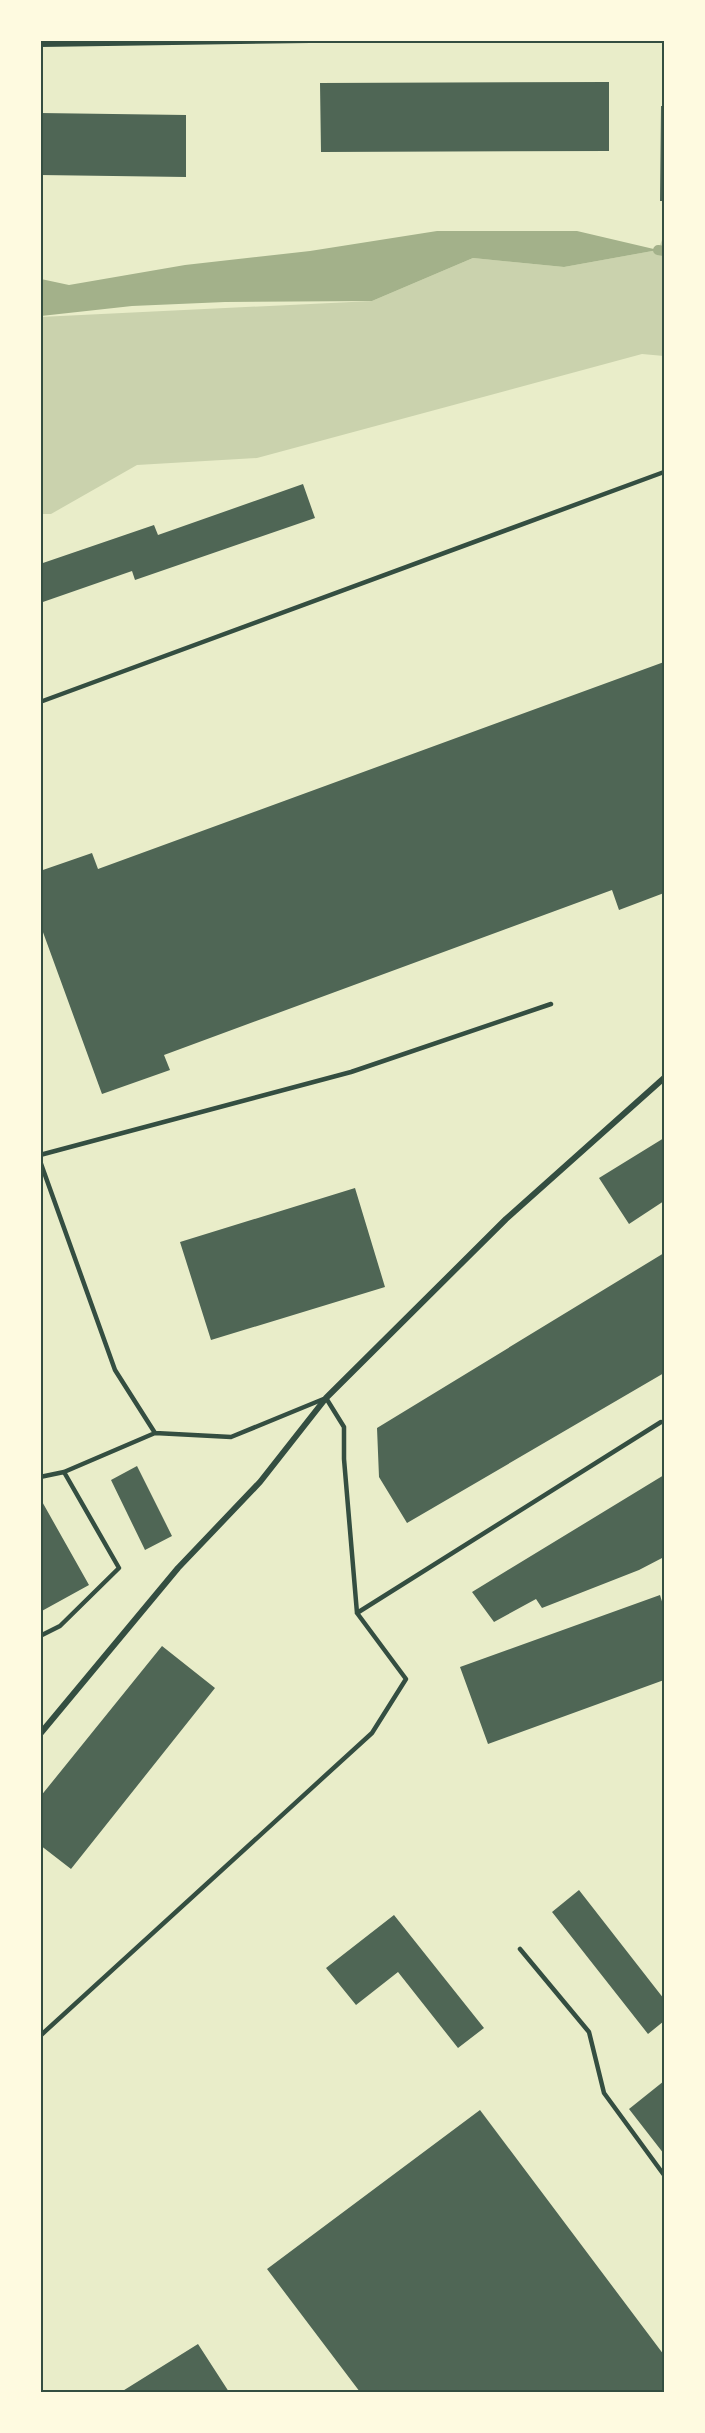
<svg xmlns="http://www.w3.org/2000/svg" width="705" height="2433" font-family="'Open Sans',sans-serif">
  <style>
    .green { fill: #cad2ad }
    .water { fill: #a3b18a }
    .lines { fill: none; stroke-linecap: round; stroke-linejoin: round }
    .stream { stroke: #a3b18a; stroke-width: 10 }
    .building { fill: #4f6655 }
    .service { stroke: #344e41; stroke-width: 4.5 }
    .minor { stroke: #344e41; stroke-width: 6 }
    .neatline { fill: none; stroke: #344e41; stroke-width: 2 }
  </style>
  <rect width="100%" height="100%" fill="#e9edc9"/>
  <path class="green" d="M664 235V356L642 354 257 458 137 465 51 514H41L40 317 372 301 473 258 564 267 658 250Z"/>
  <path class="water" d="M437 231H577L658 250 564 267 473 258 372 301 225 302 132 306 41 316V279L69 285 185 265 310 251Z"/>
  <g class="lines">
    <path class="stream" d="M658 250 664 251"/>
  </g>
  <path class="building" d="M609 82V151L321 152 320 83Z
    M661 106H664V201H660Z
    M40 113 186 115V177L40 175Z
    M303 484 315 518 135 580 132 571 40 603V564L154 525 158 535Z
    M664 662V893L619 910 612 890 164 1055 170 1070 102 1094 40 924V871L92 853 98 869Z
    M664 1138V1201L629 1224 599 1178Z
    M355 1188 385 1287 211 1340 180 1242Z
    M664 1253V1373L407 1523 379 1477 377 1428Z
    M137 1466 172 1536 145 1550 111 1480Z
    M664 1475V1557L639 1570 542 1608 536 1599 494 1622 472 1592Z
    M40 1498 89 1585 40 1612Z
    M660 1595 664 1608V1680L488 1744 460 1667Z
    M162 1646 215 1688 71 1869 40 1845V1797Z
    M579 1890 664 1999V2021L648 2034 552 1912Z
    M394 1915 484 2028 458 2048 398 1972 356 2005 326 1968Z
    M664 2081V2154L629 2109Z
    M480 2110 664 2355V2392H360L267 2269Z
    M198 2344 229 2392H121Z"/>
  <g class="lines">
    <path class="service" d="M40 702 664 472
      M40 1155 351 1072 551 1004
      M40 1161 115 1370 155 1433 231 1437 326 1398 344 1427V1459L357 1613
      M40 1477 64 1472 155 1433
      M40 1636 60 1626 119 1568 64 1472
      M520 1949 589 2032 604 2093 664 2175
      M40 2036 372 1733 406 1679 357 1613 661 1422"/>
    <path class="minor" d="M40 44 310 40
      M40 1734 178 1568 260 1482 326 1398 506 1219 664 1078"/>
  </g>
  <rect width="705" height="2433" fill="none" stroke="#fefae0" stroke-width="84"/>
  <rect x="42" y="42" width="621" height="2349" class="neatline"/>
</svg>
